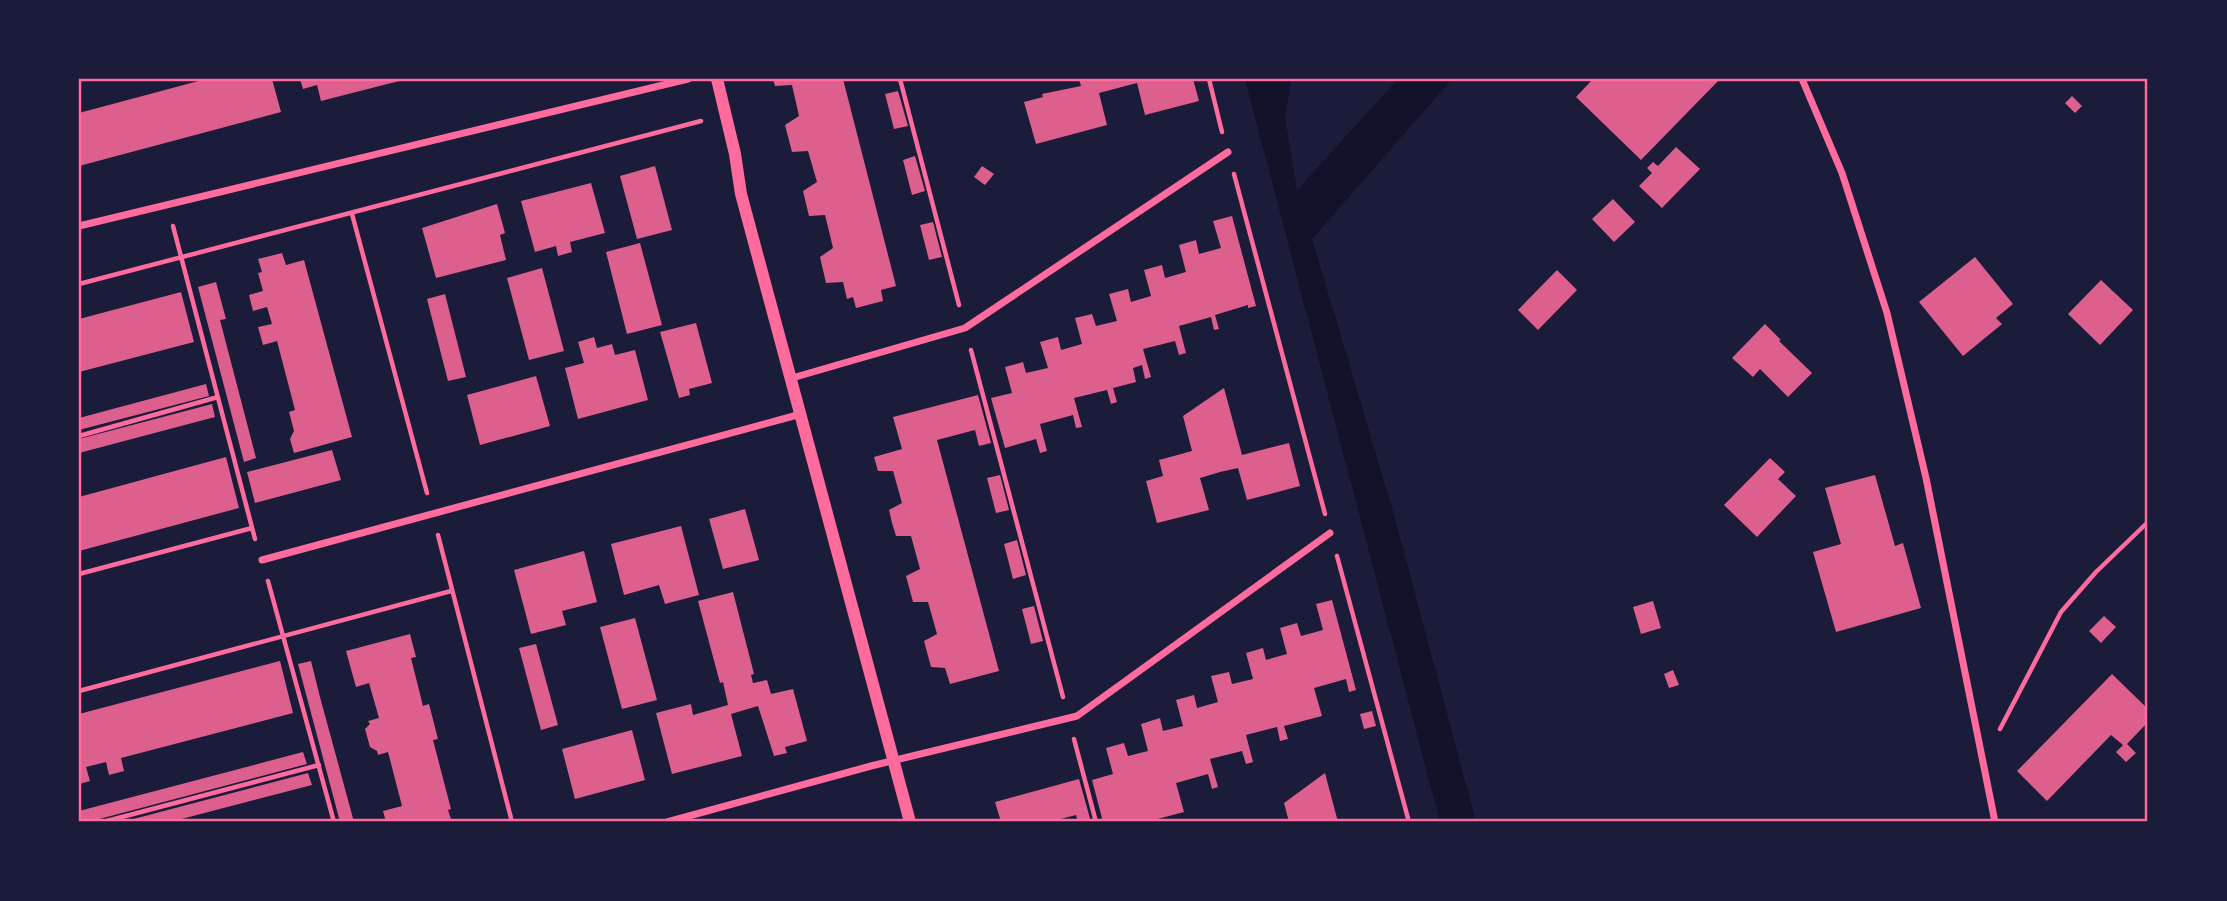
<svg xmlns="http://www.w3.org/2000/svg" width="2227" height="901" font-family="Mulish,sans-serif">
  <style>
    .water { fill: #12122b }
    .building { fill: #dd5f8e }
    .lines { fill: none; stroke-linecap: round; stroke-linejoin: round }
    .path { stroke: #ff6b9d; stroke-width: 4.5 }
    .minor { stroke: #ff6b9d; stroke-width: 7 }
    .tertiary { stroke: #ff6b9d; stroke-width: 12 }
    .neatline { fill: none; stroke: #ff6b9d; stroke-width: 2.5 }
  </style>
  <rect width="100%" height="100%" fill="#1b1b3a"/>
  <path class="water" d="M1245 79H1291L1285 118 1297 190 1398 79H1452L1312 239 1394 515 1476 822H1440Z"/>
  <path class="building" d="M206 79H272L281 112 79 166V113Z
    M300 79H403V80L321 101 317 85 303 89Z
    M773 79H843L896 286 881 290 883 301 856 308 853 297 847 299 843 282 826 283 820 257 833 248 829 231 825 215 809 216 803 191 817 182 808 151 792 152 785 125 799 116 792 85 775 86Z
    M1079 79H1193L1199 101 1145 115 1137 83 1099 93 1107 125 1036 144 1024 102 1043 97 1042 94 1081 86Z
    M1593 79H1720L1641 160 1576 97Z
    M898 91 908 126 894 129 885 94Z
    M2072 96 2082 106 2075 113 2065 103Z
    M1676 147 1700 169 1662 208 1639 186 1652 173 1647 168 1653 162 1658 166Z
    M915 156 925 191 912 195 903 160Z
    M655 166 672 230 637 239 620 176Z
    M982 166 994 174 985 185 974 177Z
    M591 183 605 233 570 242 572 252 558 256 556 246 535 252 521 201Z
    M1613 199 1635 222 1614 242 1592 219Z
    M497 204 505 233 500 235 506 260 436 278 422 228Z
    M1232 216 1256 306 1248 308V305L1215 315 1219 329 1214 330 1211 317 1179 326 1186 353 1179 355 1175 341 1143 349 1151 377 1145 379 1142 365 1133 368 1136 382 1113 388 1117 402 1111 404 1107 390 1074 398 1082 427 1076 428 1073 415 1040 424 1047 451 1040 453 1036 439 1005 448 991 398 1012 393 1005 367 1023 362 1026 373 1048 368 1040 342 1058 337 1061 350 1082 344 1075 318 1092 314 1096 326 1117 321 1109 294 1128 289 1131 302 1151 296 1144 270 1162 265 1165 278 1186 272 1179 245 1196 240 1199 254 1221 248 1213 221Z
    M933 222 942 257 929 260 920 225Z
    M640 243 662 325 627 334 606 252Z
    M282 253 286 265 304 260 352 437 294 453 290 439 294 431 289 412 295 410 277 341 263 345 258 327 272 324 267 307 253 311 249 295 263 291 258 273 262 272 258 259Z
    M1975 257 2013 304 1996 318 2002 324 1963 356 1919 302Z
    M542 268 564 351 529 360 507 278Z
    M1557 270 1577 290 1538 330 1518 310Z
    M2101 280 2133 310 2100 345 2068 314Z
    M216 282 226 319 220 320 256 458 244 462 198 287Z
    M181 292 194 342 79 372V319Z
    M445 294 466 377 448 381 427 299Z
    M696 323 712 383 689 389 690 395 679 398 660 332Z
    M1765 324 1781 340 1779 341 1812 373 1788 397 1760 369 1753 377 1732 358Z
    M594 337 597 348 612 344 615 355 635 350 648 400 578 419 565 368 584 363 578 342Z
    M536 376 550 426 480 445 467 395Z
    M206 384 209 396 79 430V418Z
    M1224 388 1242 455 1289 443 1300 486 1247 500 1238 468 1220 472 1200 478 1209 510 1157 523 1146 481 1163 476 1159 460 1192 451 1183 416Z
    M978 395 991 443 979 446 975 430 937 440 999 671 950 684 945 668 931 667 924 641 937 634 928 602H913L906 576 920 569 911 536H896L892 523 889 510 902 503 893 471H878L874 457 902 449 893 417Z
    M212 404 215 417 79 453V439Z
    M332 450 341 480 255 503 247 472Z
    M226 457 239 508 79 551V497Z
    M1770 458 1785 472 1778 479 1796 496 1757 537 1724 505Z
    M1000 475 1009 510 996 513 987 478Z
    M1875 475 1895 546 1903 543 1921 608 1836 632 1813 552 1841 544 1825 488Z
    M745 509 759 560 723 569 709 519Z
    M681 526 699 595 665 604 659 585 624 595 611 544Z
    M1017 540 1026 575 1013 579 1004 544Z
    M584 551 597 602 562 611 566 625 531 634 514 570Z
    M733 592 754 674 751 675 753 683 767 680 771 694 793 689 807 741 785 747 787 753 774 756 758 706 731 714 742 756 672 774 656 713 691 704 693 715 728 705 723 682 720 683 698 601Z
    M1332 600 1356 690 1349 692 1346 679 1314 688 1322 716 1284 726 1288 739 1280 741 1277 727 1246 735 1253 762 1246 764 1242 751 1210 759 1218 787 1212 789 1208 774 1176 783 1184 812 1146 822H1103L1092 780 1113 774 1106 748 1124 743 1128 756 1148 751 1141 724 1160 718 1163 731 1183 726 1176 700 1194 695 1197 708 1218 702 1211 676 1229 672 1232 684 1253 679 1246 653 1263 648 1266 660 1287 654 1280 628 1297 623 1301 636 1323 630 1316 604Z
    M1653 601 1661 628 1641 634 1633 607Z
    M1034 606 1043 641 1031 644 1022 609Z
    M2104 616 2116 627 2101 643 2089 631Z
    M635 618 657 700 622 709 600 627Z
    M410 634 416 657 411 658 423 706 429 704 438 739 433 740 451 809 448 810 452 822H386L383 811 402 806 388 752 378 755 377 751 370 747 365 729 370 724 368 721 379 718 369 683 356 687 346 651Z
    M536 644 558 725 541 730 519 648Z
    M280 661 293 713 121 758 124 771 109 775 106 762 86 767 90 781 79 784V714Z
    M311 661 320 697 354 822H340L335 803 298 664Z
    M1673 670 1679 685 1669 688 1664 674Z
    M2112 674 2148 709V722L2127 744 2136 753 2126 762 2116 752 2123 745 2111 735 2047 801 2017 771Z
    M1372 711 1376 726 1364 729 1360 714Z
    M632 730 645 780 575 799 562 749Z
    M303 752 307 764 88 822H79V811Z
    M308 773 312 785 170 822H122Z
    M1325 773 1338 822H1289L1284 803Z
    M1079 779 1091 822H1078L1076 815 1049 822H1001L995 802Z"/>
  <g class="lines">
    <path class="path" d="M900 79 959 305
      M1209 79 1222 132
      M1234 174 1325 514
      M352 214 427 493
      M173 226 255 539
      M79 284 701 121
      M971 350 1063 697
      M79 436 218 397
      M438 535 512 822
      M1337 556 1409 822
      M79 574 252 528
      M268 581 334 822
      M79 691 451 591
      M2000 729 2061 612 2096 572 2148 522
      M1074 739 1096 822
      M103 822 319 765"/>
    <path class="minor" d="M1802 79 1842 173 1887 313 1926 478 1995 822
      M79 226 688 79
      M792 378 965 328 1228 152
      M262 560 801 414
      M667 822 871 766 1077 716 1330 533"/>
    <path class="tertiary" d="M717 79 735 154 741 194 910 822"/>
  </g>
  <rect width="2227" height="901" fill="none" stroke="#1b1b3a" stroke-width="161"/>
  <rect x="80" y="80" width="2066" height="740" class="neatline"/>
</svg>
